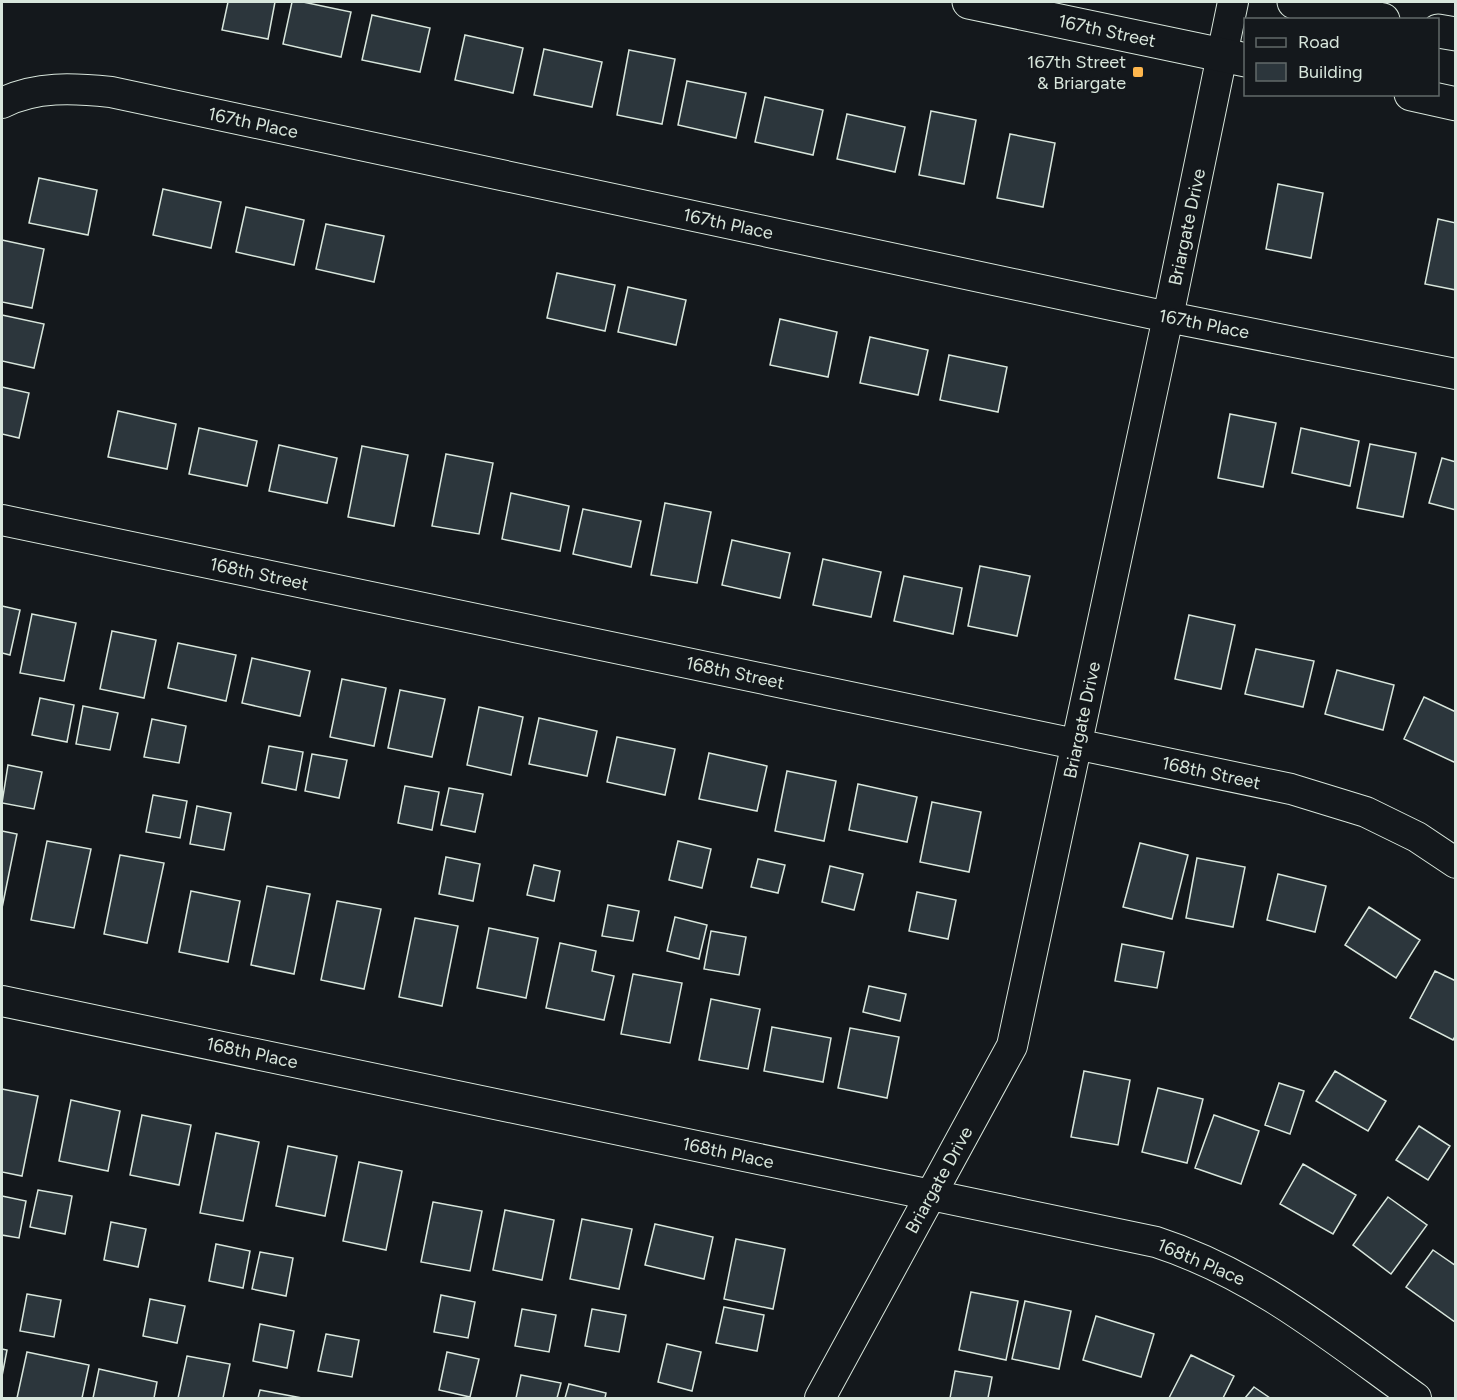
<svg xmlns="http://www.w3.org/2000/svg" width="1457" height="1400" font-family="Figtree,sans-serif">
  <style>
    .building { fill: #2c363c; stroke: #d8e6dc; stroke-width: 1.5 }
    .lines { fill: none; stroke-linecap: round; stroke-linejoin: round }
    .street-casing { stroke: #d8e6dc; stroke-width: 32 }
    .secondary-casing { stroke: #d8e6dc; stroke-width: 35 }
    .street { stroke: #14181c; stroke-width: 30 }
    .secondary { stroke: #14181c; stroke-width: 33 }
    .poi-dot { fill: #ffb74d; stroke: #14181c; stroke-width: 2 }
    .labels { text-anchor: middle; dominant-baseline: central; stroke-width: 4.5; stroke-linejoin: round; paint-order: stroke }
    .street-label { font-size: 18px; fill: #d8e6dc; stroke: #14181c }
    .poi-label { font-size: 18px; fill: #d8e6dc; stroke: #14181c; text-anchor: end }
  </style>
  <rect width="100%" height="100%" fill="#14181c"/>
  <path class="building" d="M228 2H275L268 39 222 30Z
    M292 2H303L351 12 341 57 283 44Z
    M372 15 430 28 420 72 362 60Z
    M465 35 523 48 513 93 455 80Z
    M544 49 602 62 592 107 534 95Z
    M629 50 675 59 662 124 617 115Z
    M687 81 746 93 736 138 678 125Z
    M765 97 823 110 813 155 755 142Z
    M931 111 976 120 964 184 919 175Z
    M847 114 905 127 895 172 837 159Z
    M1010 134 1055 143 1043 207 997 198Z
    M39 178 97 190 88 235 29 223Z
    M1278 184 1323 193 1311 258 1266 249Z
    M163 189 221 202 211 248 153 235Z
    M246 207 304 220 294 265 236 252Z
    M1438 219 1456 223V290L1425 284Z
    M326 224 384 236 374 282 316 269Z
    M2 240 44 249 32 308 2 302Z
    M557 273 615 285 605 331 547 318Z
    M628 287 686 300 676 345 618 332Z
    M2 315 44 324 34 368 2 361Z
    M780 319 837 332 828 377 770 365Z
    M870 337 928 350 918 395 860 383Z
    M949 355 1007 367 998 412 940 400Z
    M2 387 29 393 19 438 2 434Z
    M118 411 176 424 167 469 108 457Z
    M1230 414 1276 423 1263 487 1218 478Z
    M199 428 257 441 247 486 189 474Z
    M1301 428 1359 441 1350 486 1292 473Z
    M1370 444 1416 453 1403 517 1357 508Z
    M279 445 337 458 327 503 269 491Z
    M362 446 408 455 394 526 348 517Z
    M446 454 493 463 479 534 432 526Z
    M1442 458 1456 462V510L1429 503Z
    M511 493 569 506 560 551 502 539Z
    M665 503 711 512 697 583 651 575Z
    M583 509 641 521 631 567 573 554Z
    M732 540 790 553 780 598 722 585Z
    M823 559 881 572 871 617 813 605Z
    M980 566 1030 576 1017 636 968 626Z
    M904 576 962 588 953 634 894 621Z
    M2 606 20 610 10 655 2 653Z
    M32 614 76 623 64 681 20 673Z
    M1189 615 1235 625 1221 689 1175 679Z
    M112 631 156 640 144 698 100 689Z
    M178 643 236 655 226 701 168 688Z
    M1256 649 1314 661 1303 707 1245 694Z
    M252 658 310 671 300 716 242 703Z
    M1337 670 1394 685 1383 730 1325 714Z
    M342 679 386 688 374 746 330 737Z
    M400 690 445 699 432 757 388 748Z
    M1424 697 1456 712V763L1404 739Z
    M40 698 74 705 67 742 32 735Z
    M83 706 118 713 110 750 76 744Z
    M479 707 523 717 511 775 467 765Z
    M539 718 597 731 587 776 529 764Z
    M152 719 186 726 179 763 144 757Z
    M617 737 675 749 665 795 607 782Z
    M269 746 303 752 296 790 262 783Z
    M709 753 767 766 757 811 699 799Z
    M312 754 347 760 339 798 305 791Z
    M8 765 42 772 34 809 2 803Z
    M787 771 836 781 824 841 775 831Z
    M858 784 917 797 907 842 849 830Z
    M405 786 439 792 432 830 398 823Z
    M449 788 483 794 475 832 441 825Z
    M153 795 187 801 180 838 146 832Z
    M932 802 981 812 969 872 920 862Z
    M197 806 231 813 224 850 190 844Z
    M2 831 17 834 2 908Z
    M47 841 91 849 74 928 31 920Z
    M678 841 711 849 702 888 669 880Z
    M1140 843 1188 855 1172 919 1123 907Z
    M120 855 164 863 147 943 104 934Z
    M446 857 480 864 473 901 439 894Z
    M1197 858 1245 867 1233 927 1186 918Z
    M758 859 785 865 778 893 751 887Z
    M534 865 560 871 554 901 527 895Z
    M830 866 863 874 854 910 822 902Z
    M1278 874 1326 886 1315 932 1267 920Z
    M267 886 310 894 294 974 251 965Z
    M191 891 240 901 228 962 179 952Z
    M917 892 956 900 948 939 909 931Z
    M337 901 381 909 364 989 321 980Z
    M608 905 639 911 633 941 602 936Z
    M1369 907 1420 940 1396 978 1345 945Z
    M675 917 707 925 699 959 667 951Z
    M415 918 458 926 442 1006 399 997Z
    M489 928 538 938 526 998 477 988Z
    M711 931 746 937 739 975 704 969Z
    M560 943 596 951 592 971 614 976 604 1020 546 1008Z
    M1122 944 1164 952 1157 988 1115 981Z
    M1435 971 1456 981V1035L1453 1040 1410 1018Z
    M633 974 682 983 670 1043 621 1034Z
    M869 986 906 994 900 1021 863 1012Z
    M711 999 760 1009 748 1069 699 1060Z
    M772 1027 831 1038 823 1082 764 1071Z
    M850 1028 899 1037 887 1098 838 1088Z
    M1084 1071 1130 1080 1118 1145 1071 1137Z
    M1335 1071 1386 1101 1368 1131 1316 1101Z
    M1279 1083 1304 1091 1290 1134 1265 1125Z
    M1158 1088 1203 1099 1187 1163 1142 1152Z
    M2 1089 38 1096 22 1176 2 1172Z
    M71 1100 120 1111 108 1171 59 1161Z
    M142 1115 191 1125 179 1185 130 1175Z
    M1214 1115 1259 1131 1241 1184 1195 1168Z
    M1419 1126 1450 1146 1428 1180 1396 1160Z
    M216 1133 259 1142 243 1221 200 1213Z
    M288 1146 337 1156 325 1216 276 1206Z
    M359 1162 402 1171 386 1250 343 1241Z
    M1303 1164 1356 1195 1333 1234 1280 1204Z
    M38 1190 72 1196 65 1234 30 1227Z
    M2 1196 26 1201 19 1238 2 1235Z
    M1388 1197 1427 1225 1391 1274 1353 1245Z
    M433 1202 482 1211 470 1271 421 1262Z
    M505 1210 554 1220 542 1280 493 1270Z
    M582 1219 632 1229 619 1289 570 1279Z
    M111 1222 146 1229 138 1267 104 1260Z
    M655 1224 713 1237 704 1279 645 1265Z
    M736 1239 785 1249 773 1309 724 1299Z
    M216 1244 250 1251 243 1288 209 1281Z
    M1433 1250 1456 1266 1455 1322 1406 1287Z
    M260 1252 293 1258 286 1296 252 1289Z
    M971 1292 1018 1301 1006 1360 959 1350Z
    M27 1294 61 1300 54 1337 20 1331Z
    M441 1295 475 1302 468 1338 434 1332Z
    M150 1299 185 1306 177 1343 143 1336Z
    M1025 1301 1071 1311 1059 1369 1012 1359Z
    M724 1307 764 1315 757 1351 716 1343Z
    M522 1309 556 1315 549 1352 515 1346Z
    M592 1309 626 1315 619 1352 585 1346Z
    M1096 1316 1154 1334 1141 1377 1083 1360Z
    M260 1324 294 1331 287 1368 253 1361Z
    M326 1334 359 1340 352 1377 318 1371Z
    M667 1344 701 1352 692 1391 658 1382Z
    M2 1349 7 1350 2 1376Z
    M27 1352 89 1365 82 1398H17Z
    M447 1352 479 1359 470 1397 439 1390Z
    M1191 1355 1234 1376 1223 1398H1169Z
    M187 1356 230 1364 223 1398H178Z
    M99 1369 157 1382 154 1398H93Z
    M955 1371 992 1377 988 1398H950Z
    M521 1375 561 1383 557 1398H516Z
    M569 1384 606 1393 605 1398H565Z
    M1254 1387 1270 1398H1245Z
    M260 1390 302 1398H258Z"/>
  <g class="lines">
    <defs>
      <path id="street" d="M2 103C36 86 73 88 111 92L1168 317 1456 374
        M2 520 1291 789 1366 812 1417 837 1456 863
        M2 1001 1156 1242C1255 1274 1334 1339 1416 1398
        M820 1398 1012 1046 1168 317 1233 2"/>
      <path id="secondary" d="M969 2 1246 60
        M1294 2 1383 20
        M1438 31 1456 34
        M1411 94 1456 104"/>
    </defs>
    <use href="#street" class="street-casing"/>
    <use href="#secondary" class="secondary-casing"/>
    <use href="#street" class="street"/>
    <use href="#secondary" class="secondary"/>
  </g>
  <rect class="poi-dot" x="1132" y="66" width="12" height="12" rx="3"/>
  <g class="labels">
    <g class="street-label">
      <text transform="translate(1107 31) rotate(12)">167th Street</text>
      <text transform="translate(253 123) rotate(12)">167th Place</text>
      <text transform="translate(728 224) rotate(12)">167th Place</text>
      <text transform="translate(1187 227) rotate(-78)">Briargate Drive</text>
      <text transform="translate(1204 324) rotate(11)">167th Place</text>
      <text transform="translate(259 574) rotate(12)">168th Street</text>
      <text transform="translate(735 673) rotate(12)">168th Street</text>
      <text transform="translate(1082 720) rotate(-78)">Briargate Drive</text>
      <text transform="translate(1211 773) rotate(12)">168th Street</text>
      <text transform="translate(252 1053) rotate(12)">168th Place</text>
      <text transform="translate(728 1153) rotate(12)">168th Place</text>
      <text transform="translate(939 1180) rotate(-61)">Briargate Drive</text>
      <text transform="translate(1201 1262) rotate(23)">168th Place</text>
    </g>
    <g class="poi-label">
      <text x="1126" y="62">167th Street<tspan x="1126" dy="21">&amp; Briargate</tspan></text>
    </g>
  </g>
  <rect width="1457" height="1400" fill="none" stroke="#d8e6dc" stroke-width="6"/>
  <rect x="1244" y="18" width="195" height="78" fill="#14181c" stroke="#626a69" stroke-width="1.5"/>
  <rect x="1256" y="38" width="30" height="9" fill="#14181c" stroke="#626a69" stroke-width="1.5"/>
  <text x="1298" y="48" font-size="18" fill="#d8e6dc">Road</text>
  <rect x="1256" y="63" width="30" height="18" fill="#2c363c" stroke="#626a69" stroke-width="1.5"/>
  <text x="1298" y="78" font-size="18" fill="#d8e6dc">Building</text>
</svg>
